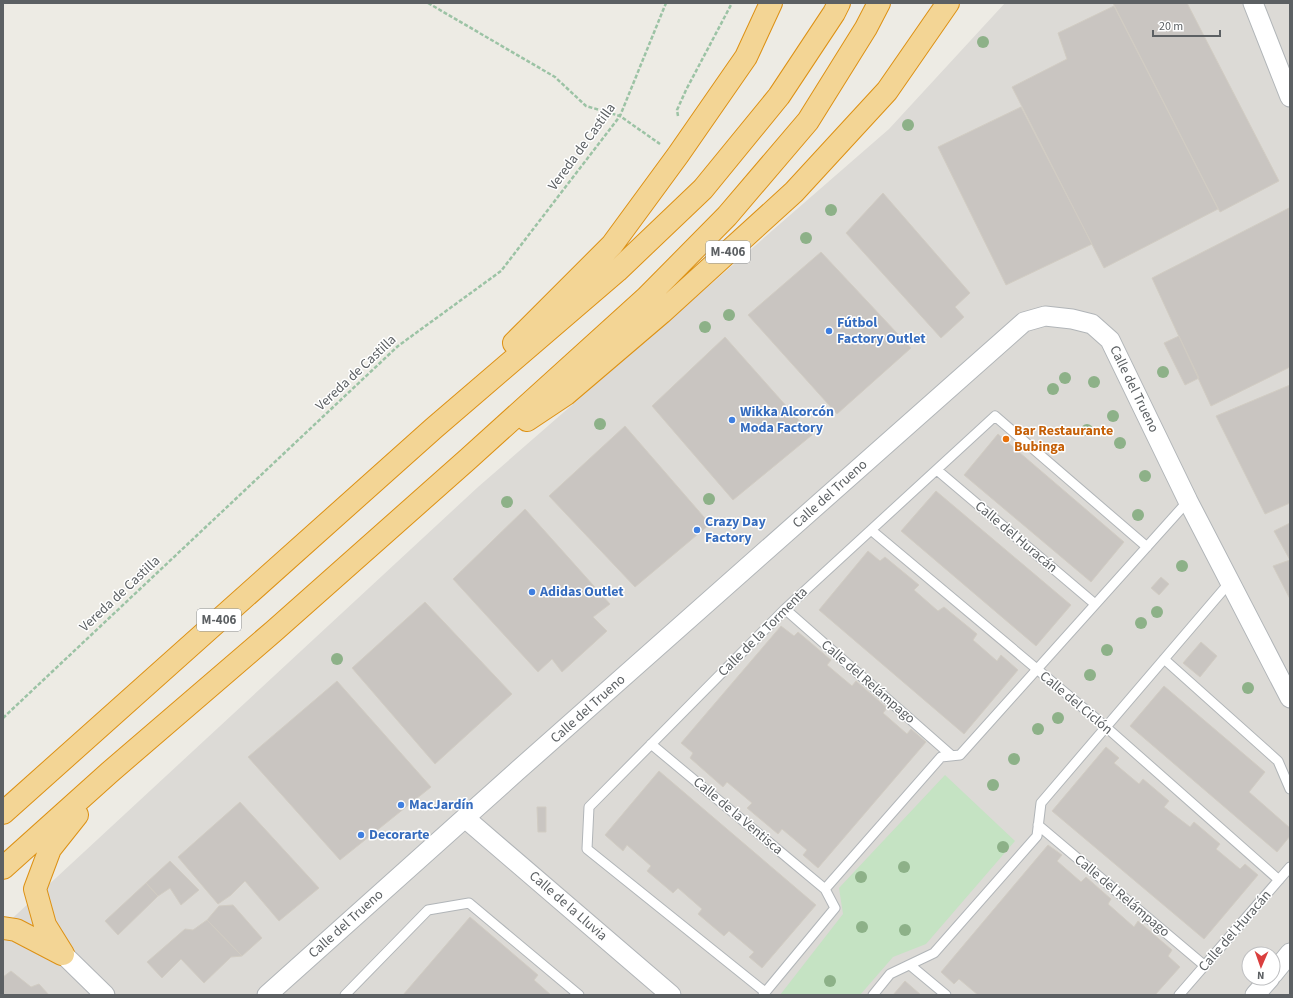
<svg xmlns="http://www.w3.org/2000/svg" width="1293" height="998" font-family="'Source Sans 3',sans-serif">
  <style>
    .industrial { fill: #dcdad6; fill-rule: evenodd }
    .green { fill: #c5e3c3 }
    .building { fill: #c9c5c1; stroke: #d1ccc3 }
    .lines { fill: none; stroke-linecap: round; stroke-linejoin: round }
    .lane-casing { stroke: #b1b5b8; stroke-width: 11 }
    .street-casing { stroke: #b1b5b8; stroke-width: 21 }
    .highway-casing { stroke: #dd9114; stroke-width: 24 }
    .path { stroke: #9cc3a5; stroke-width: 2.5; stroke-dasharray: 4 2; stroke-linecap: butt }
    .lane { stroke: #fff; stroke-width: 9 }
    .street { stroke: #fff; stroke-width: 19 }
    .highway { stroke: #f3d595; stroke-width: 22 }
    .tree { fill: #8db188 }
    .shop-dot { fill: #3f7fe0; stroke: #fff; stroke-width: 1.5 }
    .food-dot { fill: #e8710a; stroke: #fff; stroke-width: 1.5 }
    .labels { text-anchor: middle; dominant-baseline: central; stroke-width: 3; stroke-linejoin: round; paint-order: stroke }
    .shield { fill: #fff; stroke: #8d9092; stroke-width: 1 }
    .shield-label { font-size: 13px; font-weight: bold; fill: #5c6063 }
    .street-label { font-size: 14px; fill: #5c6063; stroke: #fff }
    .shop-label { font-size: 14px; font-weight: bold; fill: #366cbe; stroke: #fff; text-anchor: start }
    .food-label { font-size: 14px; font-weight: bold; fill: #c56008; stroke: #fff; text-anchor: start }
  </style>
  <rect width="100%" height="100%" fill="#edebe4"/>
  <path class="industrial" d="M1005 3H1290V995H3V927L478 487 889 129ZM1249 954H1273V978H1249Z"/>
  <path class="green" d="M945 775 1015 841 926 944 893 957 860 995H780L843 914 839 888Z"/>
  <path class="building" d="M1113 3H1187L1279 181 1220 212Z
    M1114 6 1218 209 1104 268 1012 87 1067 59 1058 33Z
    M1021 107 1092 244 1006 285 938 147Z
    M883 193 970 293 955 307 964 317 941 338 846 233Z
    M1289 208 1290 367 1211 406 1152 278Z
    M821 252 911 348 837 414 748 315Z
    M1179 336 1199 378 1185 385 1164 343Z
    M725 337 812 435 733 500 652 406Z
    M1290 385V503L1265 514 1216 416Z
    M625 426 710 524 635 587 549 496Z
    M998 434 1124 542 1091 582 964 475Z
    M936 491 1071 605 1036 646 901 531Z
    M525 509 610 604 593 617 607 631 562 672 552 659 538 672 453 579Z
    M1290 523V599L1273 566 1290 560 1274 531Z
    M868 551 880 561 885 557 919 585 914 590 938 611 944 607 977 634 973 640 997 661 1001 655 1018 670 964 734 819 610Z
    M1161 577 1169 584 1159 595 1151 588Z
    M425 602 512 694 435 764 352 668Z
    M781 626 794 636 798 632 831 660 827 665 852 686 856 681 887 708 883 713 907 734 911 729 926 742 818 868 803 855 807 850 782 829 778 834 747 808 752 803 727 782 723 787 690 758 693 753 681 743Z
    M1201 642 1217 656 1200 677 1183 663Z
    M337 681 431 787 340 860 248 757Z
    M1164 686 1265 772 1249 792 1290 828V836L1277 852 1130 726Z
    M1106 747 1119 758 1114 763 1139 784 1143 779 1169 801 1164 807 1190 827 1194 822 1220 844 1216 849 1240 869 1245 864 1258 875 1204 939 1052 811Z
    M659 771 816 905 762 968 749 957 754 952 729 931 724 936 698 914 702 909 678 888 673 893 647 871 651 866 627 845 623 851 605 835Z
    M240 802 319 888 279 921 245 881 231 895 218 904 178 857Z
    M537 807H546V832H538Z
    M1048 845 1062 855 1057 861 1081 882 1086 877 1111 899 1108 904 1134 927 1138 921 1172 950 1168 956 1180 967 1155 995H978L959 979 954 984 941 972Z
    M170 861 199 890 181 905 170 888 158 896 146 883Z
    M146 883 158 896 118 935 105 921Z
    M233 905 262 938 242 956 207 920 219 906Z
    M470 917 538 975 534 980 551 995H403Z
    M207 920 242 956 231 957 204 983 181 959 162 978 147 962 185 929 193 930Z
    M11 971 31 987 39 984 49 995H3V977Z
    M905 981 921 995H893Z"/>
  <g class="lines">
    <defs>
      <path id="lane" d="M937 470 1095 604
        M871 530 1106 727 1279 880
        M785 609 952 756
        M1164 659 1278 761 1290 789
        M651 744 825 889
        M1038 825 1205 966
        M910 965 946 995
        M765 992 587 849 589 807 785 609 995 416 1147 547
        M345 995 428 910 469 903 579 995
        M763 995 835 908 825 889 941 757 960 755 1188 501
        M873 995 890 974 934 953 1037 836 1041 803 1230 582
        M1179 995 1290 867"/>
      <path id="street" d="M1253 3 1290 97
        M465 818 671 995
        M63 954 105 995
        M1273 974 1290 953
        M267 995 516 772 1024 322 1045 316 1072 319 1092 324 1110 340 1188 501 1290 698
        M1255 995 1270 978"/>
      <path id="highway" d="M514 343 612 245 678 155 746 57 771 3
        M527 420 566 394 661 313 794 192 887 91 948 3
        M3 813 434 428 617 271 703 189 779 96 834 13 839 3
        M3 868 110 772 274 631 468 459 646 298 727 216 808 121 866 28 879 3
        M3 928 16 930 62 954
        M63 954 45 925 35 889 50 849 77 815"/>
    </defs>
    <use href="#lane" class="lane-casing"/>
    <use href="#street" class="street-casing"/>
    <use href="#highway" class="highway-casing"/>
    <path class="path" d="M428 3 555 77 586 106 620 116 660 144
      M678 116 677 110 686 90 732 3
      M3 718 398 346 501 271 620 116 666 3"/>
    <use href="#lane" class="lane"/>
    <use href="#street" class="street"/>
    <use href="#highway" class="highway"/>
  </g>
  <g class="tree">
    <circle cx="983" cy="42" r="6"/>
    <circle cx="908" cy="125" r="6"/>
    <circle cx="831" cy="210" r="6"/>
    <circle cx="806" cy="238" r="6"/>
    <circle cx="729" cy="315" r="6"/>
    <circle cx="705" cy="327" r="6"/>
    <circle cx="1163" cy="372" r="6"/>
    <circle cx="1065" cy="378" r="6"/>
    <circle cx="1094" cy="382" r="6"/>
    <circle cx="1053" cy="389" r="6"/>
    <circle cx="1113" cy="416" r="6"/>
    <circle cx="600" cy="424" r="6"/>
    <circle cx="1087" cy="430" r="6"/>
    <circle cx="1120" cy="443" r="6"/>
    <circle cx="1145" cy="476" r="6"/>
    <circle cx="709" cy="499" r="6"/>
    <circle cx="507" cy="502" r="6"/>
    <circle cx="1138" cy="515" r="6"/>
    <circle cx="1182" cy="566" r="6"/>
    <circle cx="1157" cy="612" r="6"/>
    <circle cx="1141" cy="623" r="6"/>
    <circle cx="1107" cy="650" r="6"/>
    <circle cx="337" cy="659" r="6"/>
    <circle cx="1090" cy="675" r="6"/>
    <circle cx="1248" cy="688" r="6"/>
    <circle cx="1058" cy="718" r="6"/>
    <circle cx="1038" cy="729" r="6"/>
    <circle cx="1014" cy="759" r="6"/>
    <circle cx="993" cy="785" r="6"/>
    <circle cx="1003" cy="847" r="6"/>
    <circle cx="904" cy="867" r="6"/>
    <circle cx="861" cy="877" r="6"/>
    <circle cx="862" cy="927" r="6"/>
    <circle cx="905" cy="930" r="6"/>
    <circle cx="830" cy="981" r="6"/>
  </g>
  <g class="shop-dot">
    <circle cx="829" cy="331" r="4"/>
    <circle cx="732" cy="420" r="4"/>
    <circle cx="697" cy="530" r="4"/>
    <circle cx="532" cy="592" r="4"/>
    <circle cx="401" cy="805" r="4"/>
    <circle cx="361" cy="835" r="4"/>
  </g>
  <circle class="food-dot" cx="1006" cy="439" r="4"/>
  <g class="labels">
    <g class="shield">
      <rect x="706" y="241" width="44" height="22" rx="3"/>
      <rect x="197" y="609" width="44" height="22" rx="3"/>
    </g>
    <g class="shield-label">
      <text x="728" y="252">M-406</text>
      <text x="219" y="620">M-406</text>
    </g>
    <g class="street-label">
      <text transform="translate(582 147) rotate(-54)">Vereda de Castilla</text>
      <text transform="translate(356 373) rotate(-43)">Vereda de Castilla</text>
      <text transform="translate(1134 389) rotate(64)">Calle del Trueno</text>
      <text transform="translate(830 494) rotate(-42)">Calle del Trueno</text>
      <text transform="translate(1016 537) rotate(40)">Calle del Huracán</text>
      <text transform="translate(120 594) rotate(-43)">Vereda de Castilla</text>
      <text transform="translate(763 632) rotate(-45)">Calle de la Tormenta</text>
      <text transform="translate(868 682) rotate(41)">Calle del Relámpago</text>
      <text transform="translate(1076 703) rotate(40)">Calle del Ciclón</text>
      <text transform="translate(588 709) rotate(-42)">Calle del Trueno</text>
      <text transform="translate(738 816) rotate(40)">Calle de la Ventisca</text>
      <text transform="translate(1122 896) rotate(40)">Calle del Relámpago</text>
      <text transform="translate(568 906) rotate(41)">Calle de la Lluvia</text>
      <text transform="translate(346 924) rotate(-42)">Calle del Trueno</text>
      <text transform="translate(1235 931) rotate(-49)">Calle del Huracán</text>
    </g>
    <g class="shop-label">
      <text x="837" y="323">Fútbol<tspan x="837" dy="16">Factory Outlet</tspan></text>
      <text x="740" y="412">Wikka Alcorcón<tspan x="740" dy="16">Moda Factory</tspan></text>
      <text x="705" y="522">Crazy Day<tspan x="705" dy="16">Factory</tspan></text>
      <text x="540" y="592">Adidas Outlet</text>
      <text x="409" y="805">MacJardín</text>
      <text x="369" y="835">Decorarte</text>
    </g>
    <g class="food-label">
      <text x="1014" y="431">Bar Restaurante<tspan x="1014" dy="16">Bubinga</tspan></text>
    </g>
  </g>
  <rect width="1293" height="998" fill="none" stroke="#5c6063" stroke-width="8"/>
  <g transform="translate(1261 966) rotate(182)"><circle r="19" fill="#ffffff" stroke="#bebfc1"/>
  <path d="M0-3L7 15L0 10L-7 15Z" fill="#da3f3e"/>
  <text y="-6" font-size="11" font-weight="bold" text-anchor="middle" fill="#5c6063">N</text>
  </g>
  <path d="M1153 30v6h67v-6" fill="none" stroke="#5c6063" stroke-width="2"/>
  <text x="1159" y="30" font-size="12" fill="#5c6063" stroke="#ffffff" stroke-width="3" paint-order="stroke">20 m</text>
</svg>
